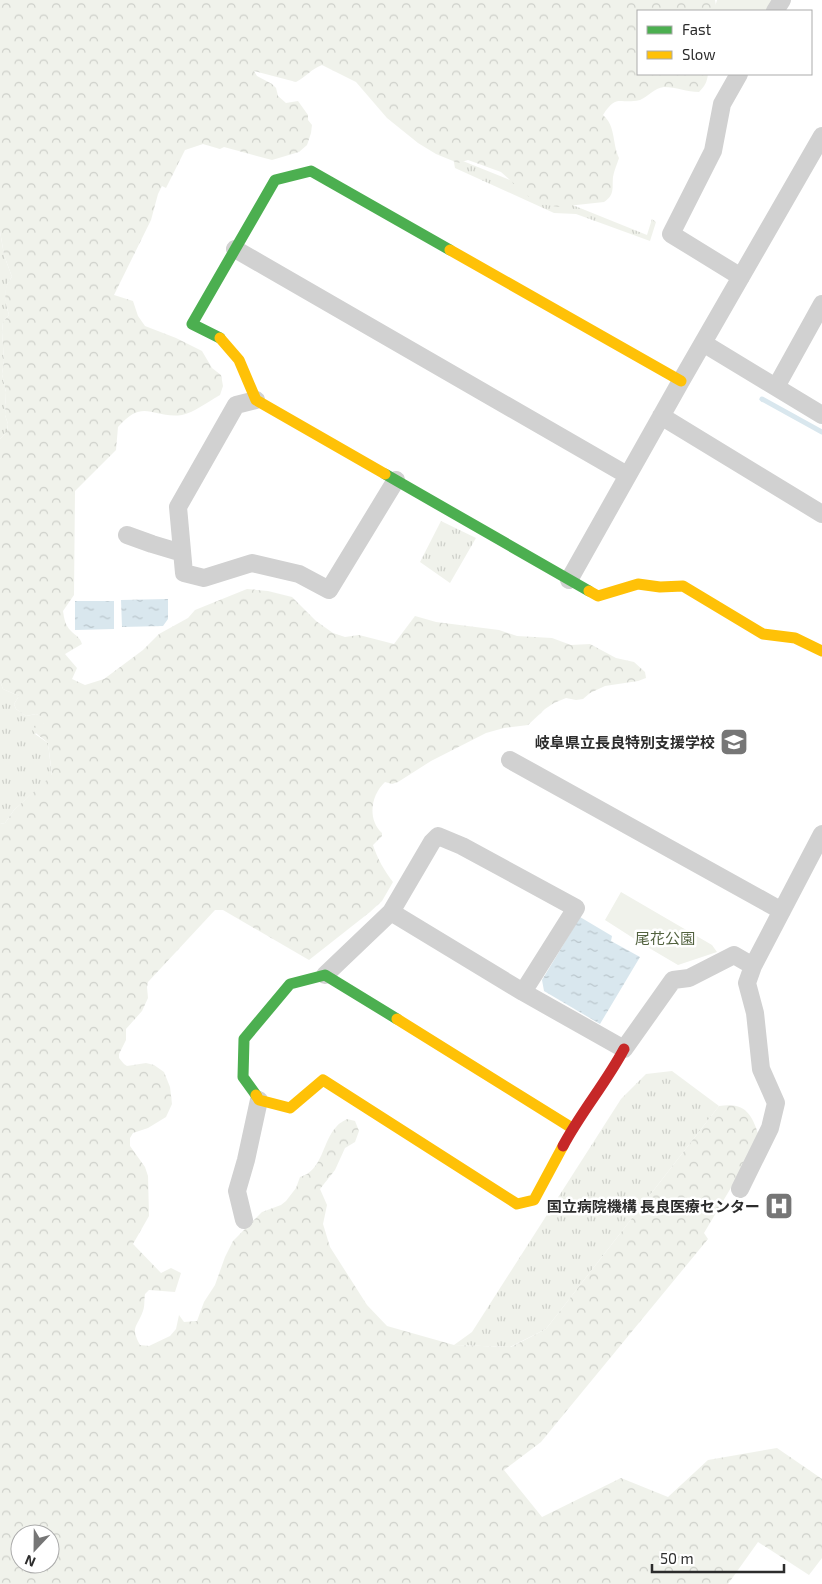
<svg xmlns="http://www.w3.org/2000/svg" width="822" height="1584" font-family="'Exo 2','Noto Sans JP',sans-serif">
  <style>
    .grass { fill: url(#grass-tufts) }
    .forest { fill: url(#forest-crowns); fill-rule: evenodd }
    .green { fill: #f0f2eb }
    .water { fill: url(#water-ripples) }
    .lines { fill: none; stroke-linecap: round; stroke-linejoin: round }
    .stream { stroke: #d9e7ee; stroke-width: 5 }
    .street { stroke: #d1d1d1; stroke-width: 18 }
    .fast { stroke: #4caf50; stroke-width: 11 }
    .slow { stroke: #ffc107; stroke-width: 11 }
    .jam { stroke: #c62828; stroke-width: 11 }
    .labels { text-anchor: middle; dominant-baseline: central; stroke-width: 5; stroke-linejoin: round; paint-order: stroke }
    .poi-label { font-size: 15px; font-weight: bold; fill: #2c2c2c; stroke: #fff; text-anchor: end }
    .park-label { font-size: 15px; fill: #52623f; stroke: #fff }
  </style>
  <defs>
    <pattern id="grass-tufts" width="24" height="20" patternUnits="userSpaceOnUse" patternTransform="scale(1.25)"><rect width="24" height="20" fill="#f0f2eb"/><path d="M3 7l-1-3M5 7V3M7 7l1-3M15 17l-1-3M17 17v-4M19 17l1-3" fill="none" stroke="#ced0ca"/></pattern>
    <pattern id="forest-crowns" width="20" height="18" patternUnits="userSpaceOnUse" patternTransform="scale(1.25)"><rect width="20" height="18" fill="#f0f2eb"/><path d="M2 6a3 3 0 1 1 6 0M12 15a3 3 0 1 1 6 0" fill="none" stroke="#ced0ca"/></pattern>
    <pattern id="water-ripples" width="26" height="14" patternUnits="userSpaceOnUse" patternTransform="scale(1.25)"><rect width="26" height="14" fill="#d9e7ee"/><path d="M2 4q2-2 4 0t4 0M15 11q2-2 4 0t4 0" fill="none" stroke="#bac6cc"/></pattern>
  </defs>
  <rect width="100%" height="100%" fill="#fff"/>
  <path class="grass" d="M453 157 647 235 652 219 656 222 650 241 576 214 554 213 455 168Z
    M0 231 4 255 12 277C3 287 5 302 9 315L3 322 2 332 4 361 2 374 6 392 5 415 8 424 7 432 0 439Z
    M441 521 476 538 450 583 420 562Z
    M0 681 3 689 19 696 14 704 16 709 26 716 36 714 44 717V723L35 734 48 743 52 776 14 810 5 823 0 824Z
    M672 1071 719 1106 546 1329 510 1347 454 1345 472 1332 621 1099 646 1074Z"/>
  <path class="forest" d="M0 0H715L717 11H638V74H708C707 82 705 86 699 92 687 92 676 87 664 87 654 88 648 97 640 100 619 105 617 93 603 115 616 126 612 143 619 158 617 164 614 171 613 177 612 188 615 195 604 202L558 207 541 204 534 201 501 172 468 160 458 163 436 154 418 143 387 118 356 82 322 65C311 69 306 77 296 82L254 71 257 76 272 84 276 88 278 96 286 103 298 101 308 115V120L312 125 311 133 307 145 299 152 272 160 224 147 220 149 203 144 185 150 166 188 162 186 158 194 151 220 114 295 133 301 138 316 145 326 176 338 202 351 212 368 221 375 223 386 220 395C209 401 193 413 182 415 152 419 144 397 118 427L116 450 75 491 74 595 63 611C64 618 65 625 71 631 76 636 80 637 82 644L65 654 77 668 72 679 85 685 104 679 143 650 159 634 188 618 195 610 247 589 268 591 292 597 316 621 333 633 345 637 359 635 394 644 415 616 436 622 499 630 517 636 552 638 571 645 590 644 616 658 634 662 645 672 646 678 638 681 605 686 590 693 583 699 576 700 566 698 554 703 545 709 528 725 504 728 486 733 431 761 398 782 392 784 385 782C371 795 367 819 382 833V836L373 845C377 858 385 872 393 882L382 901 370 912 309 960 223 910H215L148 982 147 987 148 998 142 1011 126 1029V1040L119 1054V1058L124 1064 127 1066 146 1063 154 1065 164 1072 170 1087 172 1104 166 1117 148 1128 133 1133 130 1138V1146L145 1167 148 1176 149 1216 133 1244 161 1273 171 1268 181 1273 175 1292 149 1290 145 1294C144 1299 145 1306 143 1311 137 1328 130 1326 140 1345L149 1346 170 1336 176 1329 179 1315 184 1322 197 1321 204 1302 215 1285 225 1257 233 1241 262 1212 281 1205 286 1201 296 1188 300 1177C323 1171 322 1141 337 1126 339 1123 344 1121 347 1119L355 1121 359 1131 355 1142 345 1148 335 1170 320 1189 327 1205 323 1224 330 1247 367 1305 387 1326 454 1345 511 1347 546 1329 719 1106C747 1102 752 1115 760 1139L704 1233 708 1239 541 1442 504 1470 542 1517 621 1478 668 1497 708 1460 777 1448 822 1479V1558L809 1575 758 1542 728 1584H0V824L5 823 14 810 52 775 48 743 32 730 34 726 44 723 43 717 36 714 26 716 16 709 14 704 19 696 3 689 0 681V439L7 432 8 424 5 415 6 392 2 374 4 361 2 332 3 322 9 315C5 300 2 289 12 277L4 255 0 231ZM20 1534H50V1564H20Z"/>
  <path class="green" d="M717 0H774L768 11H714Z
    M621 892 712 945 717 952 678 965 644 945 605 920Z"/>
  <path class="water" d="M168 599V619L163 626 122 627 121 600Z
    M75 601H114V629L75 630Z
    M580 917 612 936 611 941 640 957 600 1024 544 991 542 980Z"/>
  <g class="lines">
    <path class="stream" d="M762 399 822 432"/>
    <path class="street" d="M775 11 782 0
      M739 74 722 104 713 151 671 234 741 277
      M235 249 627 475
      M703 343 822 415
      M776 387 822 304
      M256 400 236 405 178 507 184 573 204 578 252 563 299 574 329 590 396 480
      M661 416 822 514
      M127 535 152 544 182 553
      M569 580 681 381 822 136
      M510 760 782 911
      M325 975 391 912
      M523 992 391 912 432 842 438 836 462 846 576 908 523 992 624 1049 673 980 689 978 734 955 753 966
      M740 1189 770 1128 776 1103 761 1069 755 1013 747 983 753 966 822 834
      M244 1220 237 1191 246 1160 259 1100"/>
    <path class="fast" d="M220 338 192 324 275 180 311 171 450 250
      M385 474 589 591
      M256 1095 243 1077 244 1039 290 984 325 975 397 1019"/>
    <path class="slow" d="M450 250 681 381
      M220 338 239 360 256 400 385 474
      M589 591 598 596 638 584 660 587 683 586 763 634 795 638 822 651
      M397 1019 572 1128
      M256 1095 259 1100 290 1108 323 1080 517 1204 534 1200 563 1146"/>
    <path class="jam" d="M563 1146C581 1112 606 1083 624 1049"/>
  </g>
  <defs>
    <symbol id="school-square" viewBox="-11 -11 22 22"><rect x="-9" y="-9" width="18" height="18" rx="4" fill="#767676" stroke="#fff"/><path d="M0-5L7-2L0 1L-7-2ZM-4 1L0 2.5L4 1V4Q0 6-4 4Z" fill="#fff"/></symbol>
    <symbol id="hospital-square" viewBox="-11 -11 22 22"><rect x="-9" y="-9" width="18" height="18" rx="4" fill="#767676" stroke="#fff"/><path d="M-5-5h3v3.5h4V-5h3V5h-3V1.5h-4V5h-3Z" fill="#fff"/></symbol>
  </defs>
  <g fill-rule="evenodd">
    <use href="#school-square" x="718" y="726" width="32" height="32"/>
    <use href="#hospital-square" x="763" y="1190" width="32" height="32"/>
  </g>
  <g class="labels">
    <g class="poi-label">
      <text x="715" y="742">岐阜県立長良特別支援学校</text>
      <text x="760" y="1206">国立病院機構 長良医療センター</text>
    </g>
    <g class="park-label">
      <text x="665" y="938">尾花公園</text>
    </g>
  </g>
  <rect x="637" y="10" width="175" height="65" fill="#ffffff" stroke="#ababab"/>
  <rect x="647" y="26" width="25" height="8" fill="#4caf50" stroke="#ababab"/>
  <text x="682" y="35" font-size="15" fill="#2c2c2c">Fast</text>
  <rect x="647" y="51" width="25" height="8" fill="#ffc107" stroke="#ababab"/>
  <text x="682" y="60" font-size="15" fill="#2c2c2c">Slow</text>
  <g transform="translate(35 1549) rotate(202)"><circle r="24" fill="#ffffff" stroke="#ababab"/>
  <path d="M0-4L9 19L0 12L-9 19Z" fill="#767676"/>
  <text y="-8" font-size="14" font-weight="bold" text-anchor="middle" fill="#2c2c2c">N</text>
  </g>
  <path d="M652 1564v8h132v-8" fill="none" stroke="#2c2c2c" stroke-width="2.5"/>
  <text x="660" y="1564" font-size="15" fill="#2c2c2c" stroke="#ffffff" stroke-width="4" paint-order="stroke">50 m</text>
</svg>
